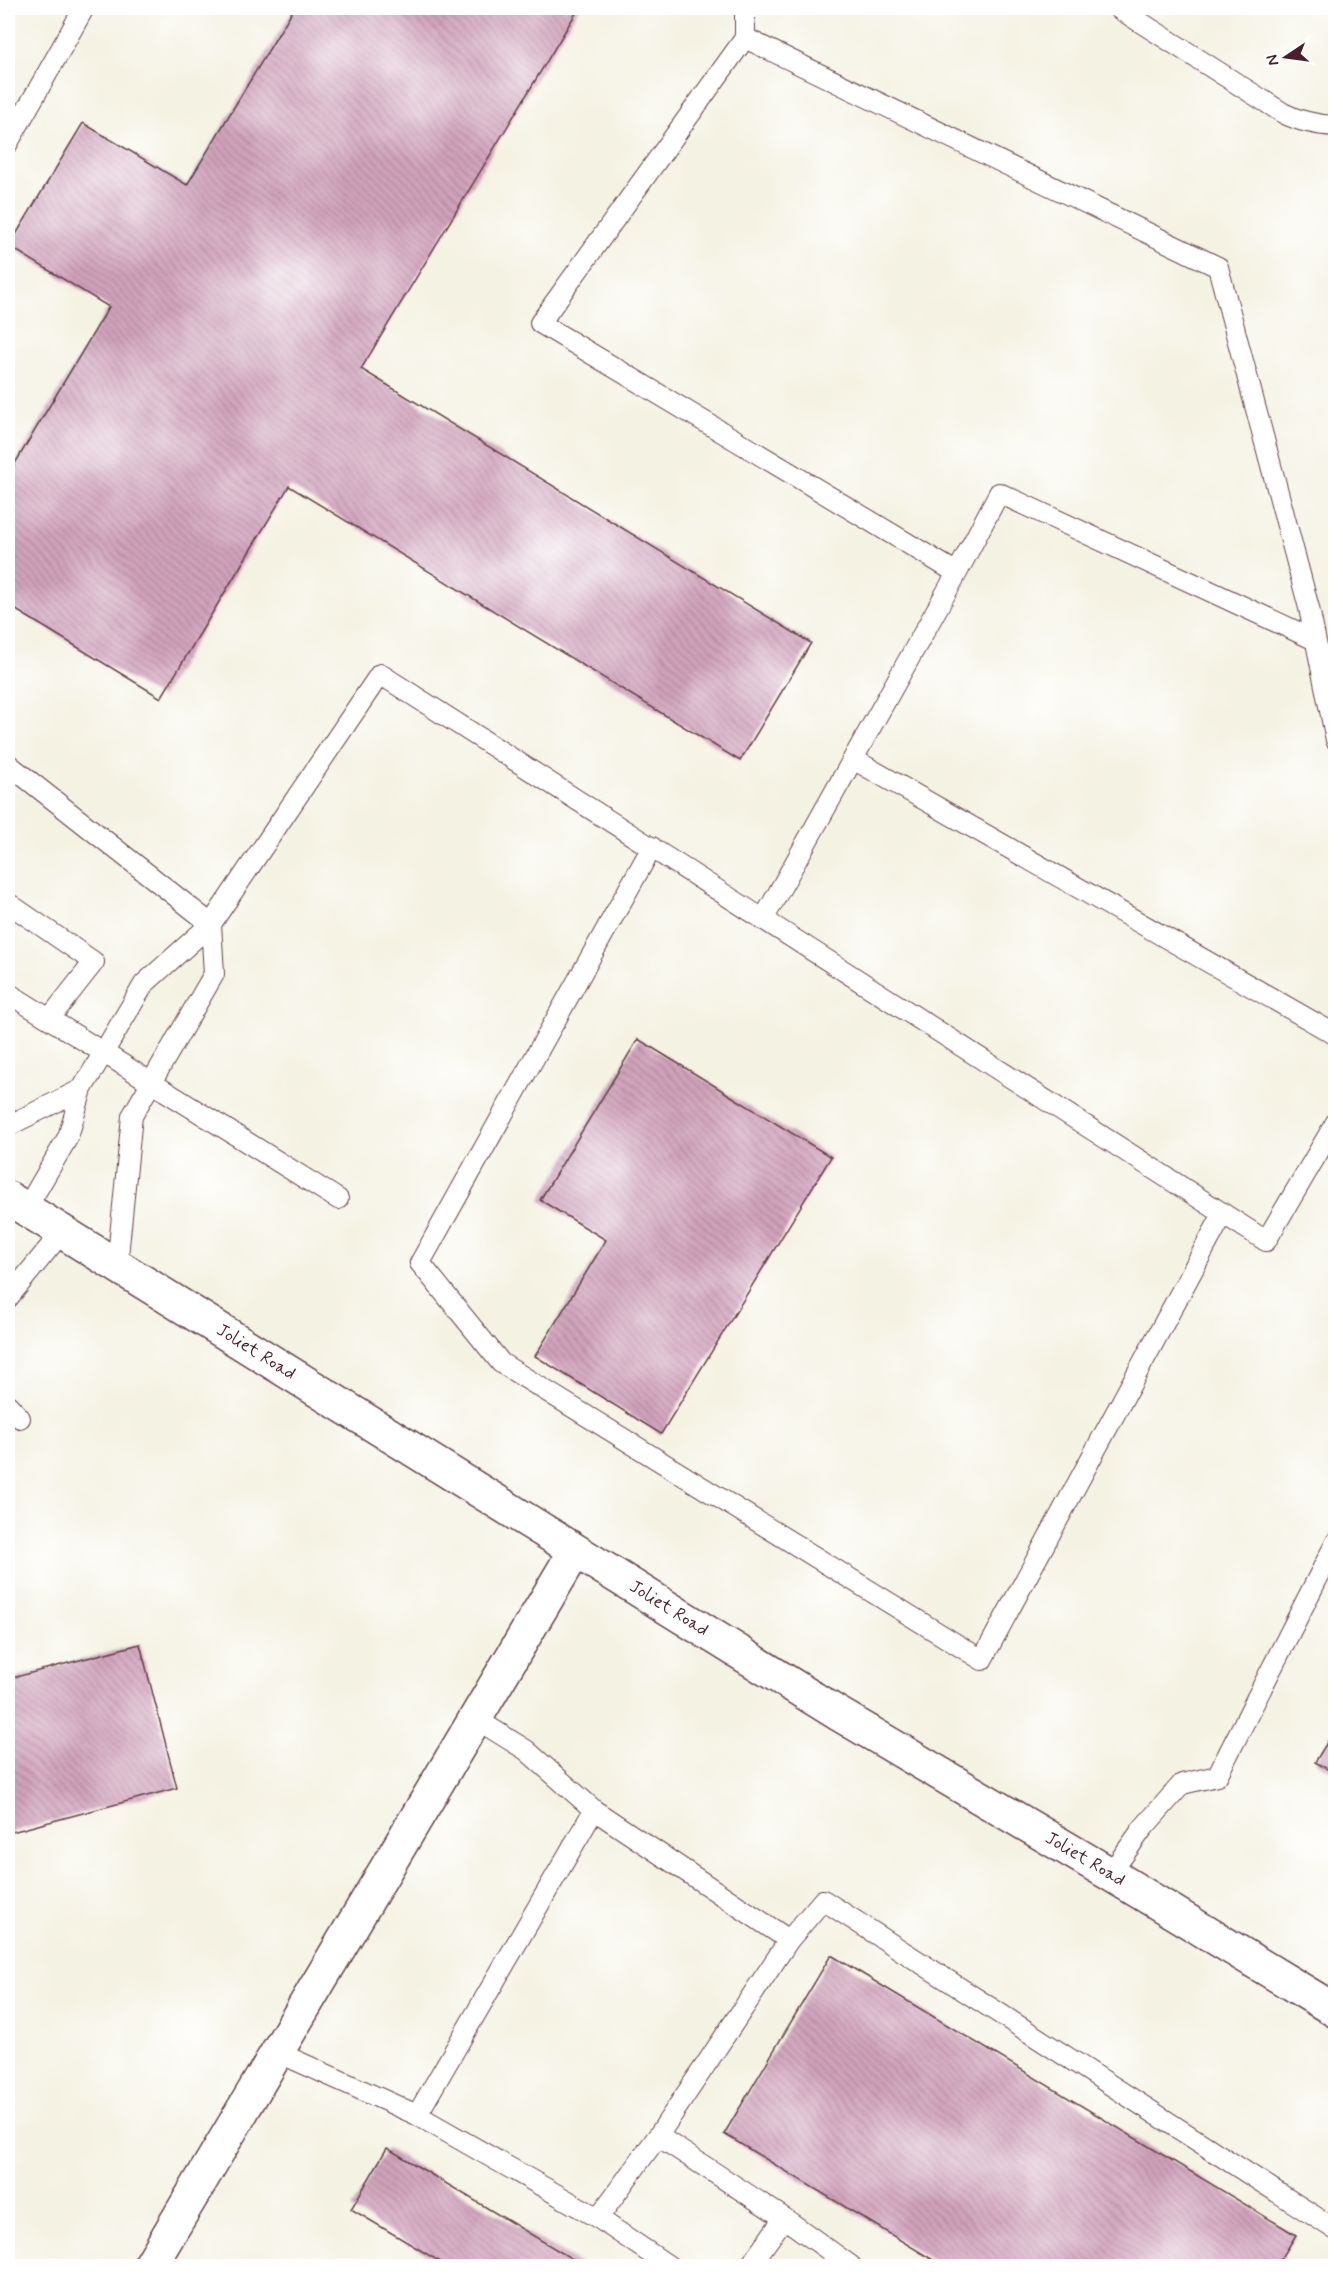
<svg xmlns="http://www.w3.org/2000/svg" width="1343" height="2274" font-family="Mynerve,sans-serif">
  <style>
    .building { fill: url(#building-back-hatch) }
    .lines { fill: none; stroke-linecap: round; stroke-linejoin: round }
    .service-casing { stroke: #643f46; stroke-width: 22 }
    .minor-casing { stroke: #643f46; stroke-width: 36 }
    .primary-casing { stroke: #643f46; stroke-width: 36 }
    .service { stroke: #fff; stroke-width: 20 }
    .minor { stroke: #fff; stroke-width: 33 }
    .primary { stroke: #fff; stroke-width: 33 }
    .labels { text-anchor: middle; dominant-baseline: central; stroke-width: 6; stroke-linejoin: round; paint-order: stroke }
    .street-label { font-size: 18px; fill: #4a1f2b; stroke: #fff }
  </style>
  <defs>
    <pattern id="building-back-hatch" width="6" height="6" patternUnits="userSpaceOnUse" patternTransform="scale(1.5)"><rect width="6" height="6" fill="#d1a3bc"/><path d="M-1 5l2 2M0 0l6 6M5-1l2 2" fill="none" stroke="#ac8499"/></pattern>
  </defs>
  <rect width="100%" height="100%" fill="#fff"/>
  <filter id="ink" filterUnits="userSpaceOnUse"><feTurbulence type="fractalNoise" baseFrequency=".0167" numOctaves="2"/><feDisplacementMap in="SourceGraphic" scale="12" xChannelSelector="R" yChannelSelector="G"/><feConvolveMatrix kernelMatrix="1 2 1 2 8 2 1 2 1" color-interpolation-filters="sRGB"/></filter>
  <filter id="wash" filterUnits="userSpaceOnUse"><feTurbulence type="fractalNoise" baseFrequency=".008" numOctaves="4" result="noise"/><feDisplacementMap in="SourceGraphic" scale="24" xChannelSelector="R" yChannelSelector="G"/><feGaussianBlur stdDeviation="1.35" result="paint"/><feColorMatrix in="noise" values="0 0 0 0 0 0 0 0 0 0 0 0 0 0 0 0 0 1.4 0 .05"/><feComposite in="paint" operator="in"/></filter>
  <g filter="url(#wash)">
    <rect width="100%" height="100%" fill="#f4f2e2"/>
    <g id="blocks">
      <path class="building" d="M294 8H579L361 369 811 643 740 761 289 486 161 698 8 605V475L109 307 9 246 83 123 187 185Z
        M638 1039 831 1157 661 1434 535 1356 606 1240 540 1200Z
        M140 1644 177 1788 8 1833V1679Z
        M1336 1728V1774L1315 1762Z
        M831 1955 1296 2235 1277 2266H943L724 2134Z
        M387 2148 584 2266H447L351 2209Z"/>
    </g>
  </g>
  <g filter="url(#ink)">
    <use href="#blocks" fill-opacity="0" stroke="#643f46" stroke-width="1.5"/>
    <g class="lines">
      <defs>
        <path id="service" d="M745 8V38L1218 267 1309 608 1336 740
          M1118 8 1283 113C1300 122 1316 125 1336 126
          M745 38 540 323 957 573 763 920
          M8 143 84 8
          M957 573 999 493 1315 640
          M853 759 1336 1035
          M8 764 211 924 380 674 1266 1241 1336 1122
          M652 847 420 1263 501 1363 982 1660 1223 1214
          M8 903 94 962 50 1018
          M8 993 338 1199
          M8 1126 82 1089 144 984 211 924 214 974 132 1116 117 1266
          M26 1209 68 1137 82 1089
          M8 1298 62 1232
          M8 1405 20 1418
          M476 1719 526 1750 594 1810 789 1940 658 2136
          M1110 1874 1143 1828 1182 1784 1217 1776 1336 1542
          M789 1940 823 1900 1336 2230
          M277 2052 417 2115 598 2218 669 2266
          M417 2115 594 1810
          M598 2218 658 2136 784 2218 750 2266
          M784 2218 851 2266"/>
        <path id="minor" d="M150 2266 575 1551"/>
        <g id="primary">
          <path id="s1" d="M8 1198 837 1713 1110 1874 1336 2011"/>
        </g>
      </defs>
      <use href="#service" class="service-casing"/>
      <use href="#minor" class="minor-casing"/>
      <use href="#primary" class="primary-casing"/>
      <use href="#service" class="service"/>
      <use href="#minor" class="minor"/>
      <use href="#primary" class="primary"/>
    </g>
  </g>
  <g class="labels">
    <g class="street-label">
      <text stroke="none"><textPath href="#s1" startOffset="292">Joliet Road</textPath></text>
      <text stroke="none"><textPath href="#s1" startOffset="778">Joliet Road</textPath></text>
      <text stroke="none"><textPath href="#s1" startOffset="1264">Joliet Road</textPath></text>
    </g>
  </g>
  <rect width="1343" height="2274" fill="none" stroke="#fff" stroke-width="30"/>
  <g transform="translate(1286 57) rotate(257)" stroke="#ffffff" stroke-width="4.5" paint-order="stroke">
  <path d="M0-4.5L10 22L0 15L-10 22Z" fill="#4a1f2b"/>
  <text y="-9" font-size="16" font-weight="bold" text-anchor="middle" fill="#4a1f2b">N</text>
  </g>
</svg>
